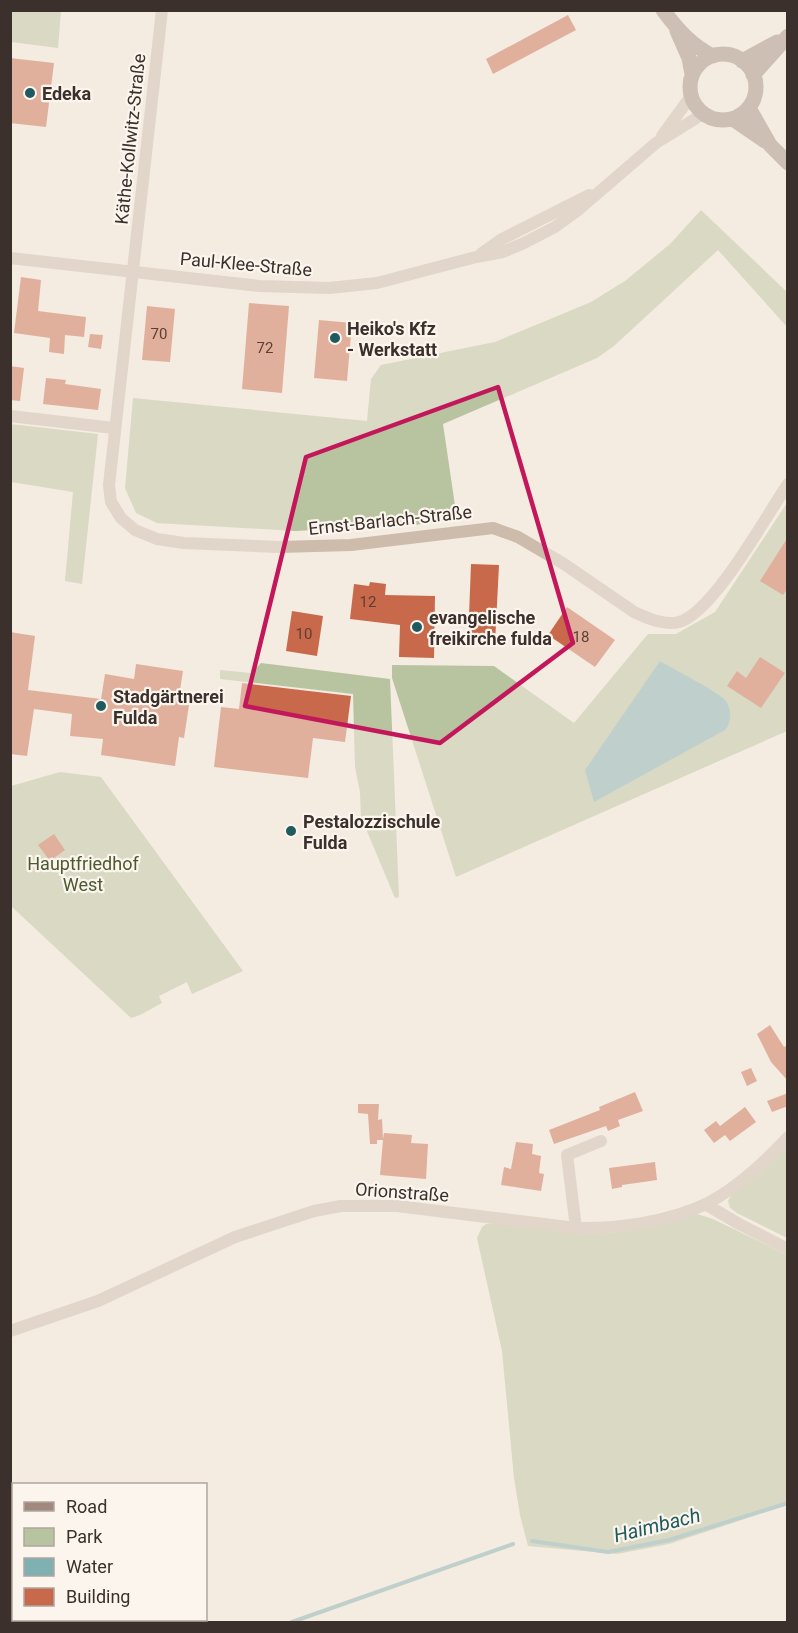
<svg xmlns="http://www.w3.org/2000/svg" width="798" height="1633" font-family="Roboto,sans-serif">
  <style>
    .green { fill: #b8c4a0 }
    .water { fill: #7fb0b2 }
    .lines { fill: none; stroke-linecap: round; stroke-linejoin: round }
    .stream { stroke: #7fb0b2; stroke-width: 4 }
    .building { fill: #c8694b }
    .street { stroke: #cdbbac; stroke-width: 12 }
    .secondary { stroke: #a18a7d; stroke-width: 15 }
    .marked { fill: none; stroke: #c2185b; stroke-width: 4.5; stroke-linejoin: round }
    .poi-dot { fill: #1f5a5e; stroke: #fbf5ee; stroke-width: 2 }
    .labels { text-anchor: middle; dominant-baseline: central; stroke-width: 4.5; stroke-linejoin: round; paint-order: stroke }
    .number-label { font-size: 15px; fill: #5e3e33 }
    .poi-label { font-size: 18px; font-weight: bold; fill: #3b302b; stroke: #fbf5ee; text-anchor: start }
    .street-label { font-size: 18px; fill: #3b302b; stroke: #fbf5ee }
    .park-label { font-size: 18px; fill: #4a5a2e; stroke: #fbf5ee }
    .water-label { font-size: 20px; font-style: italic; fill: #1f5a5e; stroke: #fbf5ee }
  </style>
  <rect width="100%" height="100%" fill="#f4ebe1"/>
  <path class="green" d="M11 10 61 11 58 48 11 42Z
    M701 210 787 292V327L718 250 614 346 597 358 443 424 457 519 415 525 295 531 157 523 136 513 125 488 133 398 367 421 371 379 381 365 495 342 591 302 625 281 670 244Z
    M10 424 98 434 82 584 65 581 73 492 11 482Z
    M787 503V731L456 877 392 678V665L494 666 574 723 648 634H676L715 612Z
    M261 663 390 679 399 897 395 898 361 817 360 792 355 767 353 694 220 679V670L251 673Z
    M60 772 101 777 243 971 192 994 187 982 159 996 162 1003 140 1015 131 1018 11 906V786Z
    M787 1145V1238L737 1213 730 1208 728 1201 732 1193Z
    M697 1214 713 1219 787 1255V1505L669 1544 617 1554 528 1546 520 1515 514 1478 502 1351 477 1238 482 1227 486 1224 495 1223 586 1234 621 1232Z"/>
  <path class="water" d="M660 661C673 669 717 691 725 700 732 708 732 722 725 730L594 802 585 770Z"/>
  <g class="lines">
    <path class="stream" d="M532 1541 608 1552 669 1540 788 1503
      M292 1622 513 1544"/>
  </g>
  <path class="building" d="M568 15 576 30 493 74 486 59Z
    M10 58 54 63 46 127 10 123Z
    M21 277 41 280 38 311 86 317 84 337 65 335 64 354 49 352 50 338 14 333Z
    M249 303 289 306 282 393 242 389Z
    M147 306 175 309 170 362 142 360Z
    M319 320 352 323 347 381 314 378Z
    M90 334 103 335 101 349 88 347Z
    M10 366 24 368 20 401 10 400Z
    M46 378 66 380 65 384 101 389 98 410 43 404Z
    M788 537V588L783 595 760 581Z
    M471 564 499 565 495 643 468 642Z
    M370 582 386 584 385 595 435 596 434 658 399 657 400 625 350 619 354 584 369 586Z
    M567 607 615 640 595 667 548 635Z
    M292 611 323 616 317 656 286 651Z
    M10 632 35 636 28 690 101 699 105 674 134 679 136 664 183 671 180 690 191 692 184 738 179 737 175 766 101 755 103 739 70 736 72 714 34 709 27 756 10 754Z
    M760 657 785 673 761 708 727 686 737 671 746 678Z
    M242 683 351 696 345 742 313 738 308 778 214 767 221 707 239 709Z
    M54 834 65 850 50 861 38 845Z
    M770 1025 784 1047 788 1045V1081L771 1062 757 1034Z
    M751 1068 757 1081 747 1086 741 1072Z
    M635 1092 643 1111 618 1120 620 1126 608 1131 606 1126 554 1144 549 1130 600 1110 599 1107Z
    M788 1093V1106L772 1112 767 1101Z
    M358 1104H379L378 1120 382 1119 383 1139 384 1133 412 1135 411 1143 428 1144 426 1179 380 1175 383 1140H377V1144H370L368 1114 358 1113Z
    M745 1107 756 1122 730 1141 725 1135 714 1143 704 1130 716 1121 720 1126Z
    M516 1142 533 1144 532 1154 541 1156 539 1173 544 1174 541 1191 501 1185 504 1167 511 1169Z
    M655 1162 657 1180 622 1185V1187L612 1189 609 1168Z"/>
  <g class="lines">
    <path class="street" d="M162 10 109 485 111 502 121 518 135 530 157 539 184 543 279 547 351 545 493 528 518 537 564 564 634 612C647 618 664 626 679 622 713 613 766 516 788 484
      M662 136 691 96
      M481 254 502 239 589 195
      M10 258 259 286 329 288 377 283 476 257 503 252 524 243 555 227 577 211 656 143 703 114
      M10 416 114 428
      M705 1204 739 1224 788 1249
      M576 1228 567 1155 601 1141
      M10 1331 98 1301 235 1237 314 1211 341 1206H397L576 1228C617 1229 668 1222 706 1204 737 1188 764 1163 788 1137"/>
    <path class="secondary" d="M663 10C677 29 692 46 713 56
      M677 31 689 58 692 74
      M690 87a33 33 0 1 1 66 0a33 33 0 1 1-66 0Z
      M742 61 777 42
      M753 75 788 36
      M749 108 770 145 788 163
      M733 119 765 141"/>
  </g>
  <path d="M0 0H798V1633H0ZM498 387 573 643 440 743 245 706 306 457Z" fill="#f4ebe1" fill-opacity=".55" fill-rule="evenodd"/>
  <path class="marked" d="M498 387 573 643 440 743 245 706 306 457Z"/>
  <g class="poi-dot">
    <circle cx="30" cy="93" r="6"/>
    <circle cx="335" cy="338" r="6"/>
    <circle cx="417" cy="627" r="6"/>
    <circle cx="101" cy="706" r="6"/>
    <circle cx="291" cy="831" r="6"/>
  </g>
  <g class="labels">
    <g class="number-label">
      <text x="159" y="334">70</text>
      <text x="265" y="348">72</text>
      <text x="368" y="602">12</text>
      <text x="304" y="634">10</text>
      <text x="581" y="637">18</text>
    </g>
    <g class="poi-label">
      <text x="42" y="93">Edeka</text>
      <text x="347" y="328">Heiko's Kfz<tspan x="347" dy="21">- Werkstatt</tspan></text>
      <text x="429" y="617">evangelische<tspan x="429" dy="21">freikirche fulda</tspan></text>
      <text x="113" y="696">Stadgärtnerei<tspan x="113" dy="21">Fulda</tspan></text>
      <text x="303" y="821">Pestalozzischule<tspan x="303" dy="21">Fulda</tspan></text>
    </g>
    <g class="street-label">
      <text transform="translate(130 139) rotate(-84)">Käthe-Kollwitz-Straße</text>
      <text transform="translate(246 264) rotate(5)">Paul-Klee-Straße</text>
      <text transform="translate(390 520) rotate(-6)">Ernst-Barlach-Straße</text>
      <text transform="translate(402 1192) rotate(4)">Orionstraße</text>
    </g>
    <g class="park-label">
      <text x="83" y="863">Hauptfriedhof<tspan x="83" dy="21">West</tspan></text>
    </g>
    <g class="water-label">
      <text transform="translate(657 1525) rotate(-14)">Haimbach</text>
    </g>
  </g>
  <rect width="798" height="1633" fill="none" stroke="#3b302b" stroke-width="24"/>
  <rect x="12" y="1483" width="195" height="138" fill="#fbf5ee" stroke="#aea6a0" stroke-width="1.5"/>
  <rect x="24" y="1502" width="30" height="9" fill="#a18a7d" stroke="#aea6a0" stroke-width="1.5"/>
  <text x="66" y="1513" font-size="18" fill="#3b302b">Road</text>
  <rect x="24" y="1528" width="30" height="18" fill="#b8c4a0" stroke="#aea6a0" stroke-width="1.5"/>
  <text x="66" y="1543" font-size="18" fill="#3b302b">Park</text>
  <rect x="24" y="1558" width="30" height="18" fill="#7fb0b2" stroke="#aea6a0" stroke-width="1.5"/>
  <text x="66" y="1573" font-size="18" fill="#3b302b">Water</text>
  <rect x="24" y="1588" width="30" height="18" fill="#c8694b" stroke="#aea6a0" stroke-width="1.5"/>
  <text x="66" y="1603" font-size="18" fill="#3b302b">Building</text>
</svg>
